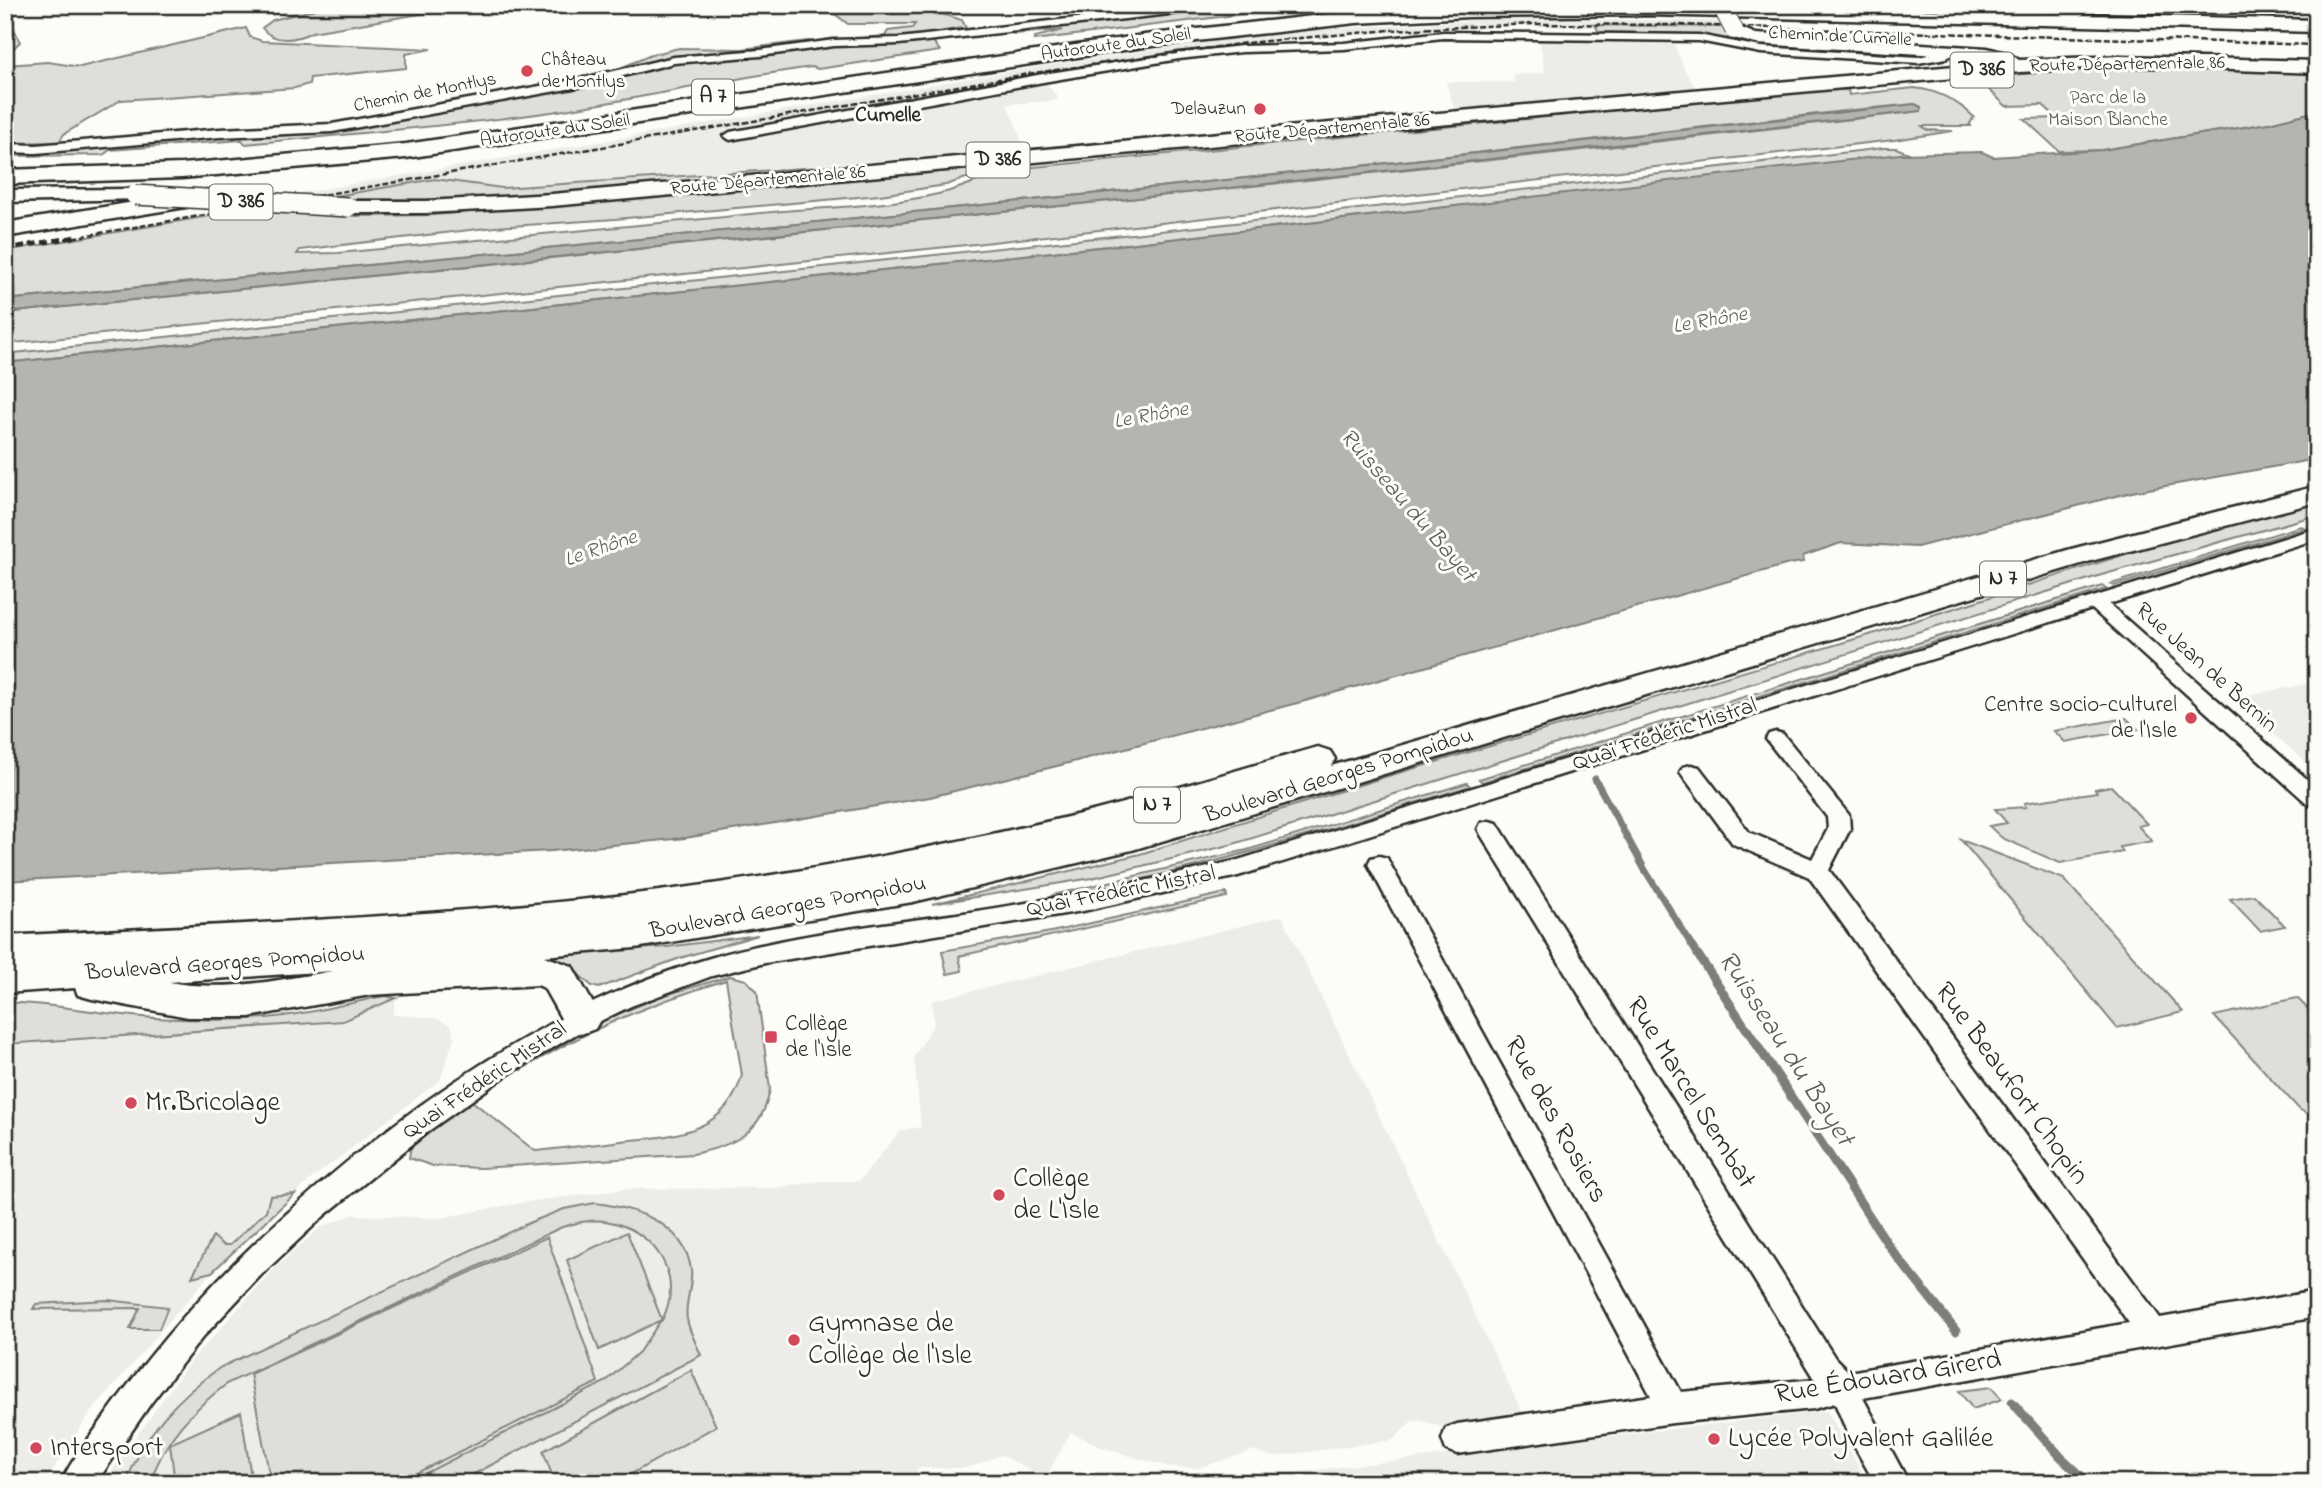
<svg xmlns="http://www.w3.org/2000/svg" width="2322" height="1488" font-family="'Indie Flower',sans-serif">
  <style>
    .built { fill: #edece8 }
    .green { fill: #dfdeda; stroke: #858482; stroke-width: 2 }
    .water { fill: #b5b4b1; stroke: #7e7d7b; stroke-width: 2 }
    .lines { fill: none; stroke-linecap: round; stroke-linejoin: round }
    .stream-far1 { stroke: #7e7d7b; stroke-width: 7 }
    .stream { stroke: #7e7d7b; stroke-width: 9 }
    .street-casing { stroke: #2b2b2b; stroke-width: 5 }
    .secondary-casing { stroke: #2b2b2b; stroke-width: 5 }
    .primary-casing { stroke: #2b2b2b; stroke-width: 5 }
    .highway-casing { stroke: #2b2b2b; stroke-width: 5 }
    .street { fill: #fdfcf7; fill-rule: evenodd }
    .secondary { fill: #fdfcf7; fill-rule: evenodd }
    .primary { fill: #fdfcf7; fill-rule: evenodd }
    .highway { fill: #fdfcf7; fill-rule: evenodd }
    .rail-far1 { stroke: #2b2b2b; stroke-width: 2.5; stroke-dasharray: 6 2.5; stroke-linecap: butt }
    .rail { stroke: #2b2b2b; stroke-width: 4.5; stroke-dasharray: 8 4.5; stroke-linecap: butt }
    .secondary-bridge-casing { stroke: #2b2b2b; stroke-width: 20; stroke-linecap: butt }
    .primary-bridge-casing { stroke: #2b2b2b; stroke-width: 22; stroke-linecap: butt }
    .secondary-bridge { stroke: #fdfcf7; stroke-width: 18 }
    .primary-bridge { stroke: #fdfcf7; stroke-width: 19 }
    .poi-dot { fill: #d1495b; stroke: #fdfcf7; stroke-width: 2.5 }
    .labels { text-anchor: middle; dominant-baseline: central; stroke-width: 6; stroke-linejoin: round; paint-order: stroke }
    .far-street-label { font-size: 19px; fill: #2b2b2b; stroke: #fdfcf7 }
    .far-poi-label { font-size: 19px; fill: #2b2b2b; stroke: #fdfcf7; text-anchor: start }
    .far-park-label { font-size: 19px; fill: #585857; stroke: #fdfcf7 }
    .shield { fill: #fdfcf7; stroke: #6a6a68; stroke-width: 2 }
    .shield-label { font-size: 21px; font-weight: bold; fill: #2b2b2b }
    .far-neighbourhood-label { font-size: 21px; font-weight: bold; fill: #2b2b2b; stroke: #fdfcf7 }
    .far-water-label { font-size: 21px; font-style: italic; fill: #5b5b5a; stroke: #fdfcf7 }
    .street-label { font-size: 23px; fill: #2b2b2b; stroke: #fdfcf7 }
    .poi-label { font-size: 23px; fill: #2b2b2b; stroke: #fdfcf7; text-anchor: end }
    .water-label { font-size: 24px; font-style: italic; fill: #5b5b5a; stroke: #fdfcf7 }
    .near-water-label { font-size: 28px; font-style: italic; fill: #5b5b5a; stroke: #fdfcf7 }
    .near-street-label { font-size: 28px; fill: #2b2b2b; stroke: #fdfcf7 }
    .near-poi-label { font-size: 28px; fill: #2b2b2b; stroke: #fdfcf7; text-anchor: start }
  </style>
  <rect width="100%" height="100%" fill="#fdfcf7"/>
  <filter id="ink" filterUnits="userSpaceOnUse"><feTurbulence type="fractalNoise" baseFrequency=".0143" numOctaves="2"/><feDisplacementMap in="SourceGraphic" scale="14" xChannelSelector="R" yChannelSelector="G"/><feConvolveMatrix kernelMatrix="1 2 1 2 8 2 1 2 1" color-interpolation-filters="sRGB"/></filter>
  <g filter="url(#ink)">
    <path class="built" d="M1507 19 1720 21 1723 27 1517 26 1404 31 1266 42 1074 69 728 129 731 138 1044 80 1058 98 1055 101 1007 104 1026 150 502 188 435 179 318 199 282 196 1048 65 1185 45 1312 30Z
      M1539 38 1673 41 1685 71 1696 88 1455 111 1446 82H1515L1512 75 1545 73Z
      M2317 682V772L2233 698Z
      M1282 916 1526 1420 1443 1428 1422 1421H1412L1393 1440 1272 1457 1255 1450 1198 1468 1170 1467 1133 1457 1101 1447 1071 1432 1045 1478 1001 1455 967 1468H917L919 1483H103L189 1363 277 1266 321 1227 352 1215 439 1218 532 1201 627 1189 773 1188 822 1181H859L900 1131 921 1127 914 1057 934 1024 932 1001Z
      M396 998 393 1015 437 1018 451 1026 454 1038 440 1080 310 1180 212 1272 90 1413 44 1483H5V1044L343 1021Z
      M1827 1411 1868 1483H1241L1280 1474Z"/>
    <path class="green" d="M5 5H16L9 17 20 42 5 56Z
      M331 5H447L444 9 426 13 312 32C296 40 274 44 262 28L273 20Z
      M836 5 922 8 962 20 966 28C953 28 945 31 933 34 912 39 889 39 866 40L861 38 885 36 888 31 912 28 915 24H848L827 8Z
      M1257 5 1292 8 1034 40 1035 37 1063 30 1014 34 1010 32 1107 18Z
      M1595 25 1723 27 1731 35 1725 40 1694 34 1599 32Z
      M246 28 250 37 262 41 431 49 406 54V68L310 78 309 84 295 88 121 100 64 134 59 142 5 143 7 65 48 62 80 67Z
      M932 40 940 51 818 69 812 67C715 80 620 104 522 116 430 128 337 135 245 144L242 140 110 150 103 155 5 156V152L226 136 325 133 680 62 766 55 825 46Z
      M808 41 813 42 777 49 668 59 611 72 651 55 679 48 742 49Z
      M2186 67 2317 70V111L2269 123 2102 150 2059 151 2024 119 2057 118 2043 105 2006 106 1985 86 1972 85 1963 79 2061 71Z
      M1914 88C1937 90 1957 101 1974 117L1969 125 1972 126H1922L1927 130 1953 131 1894 140 966 245 5 344V313C644 248 1283 187 1920 111L1921 107 1915 104 1853 110 1334 169 807 223 5 300V251L244 210 357 216 433 215 974 169 981 173 946 185 880 195 615 219 495 227 300 250 297 254 338 253 725 217C795 207 869 210 938 194 961 189 982 179 1003 170L1835 89 1848 90 1849 95Z
      M1884 148H1896L1911 154 1128 244 5 363V354L1263 220Z
      M848 165 845 168 473 200 318 199 435 179 502 188Z
      M2317 498V515L2105 574 1230 845 1092 878 932 904 1140 854 1388 776 1869 635 2270 509Z
      M2301 526 2305 528 2114 586 2111 584Z
      M2102 586 2106 589 1482 782 1479 779Z
      M2126 718 2138 729 2065 742 2054 731Z
      M1467 783 1470 786C1328 830 1195 872 1049 898L1053 895 1247 850Z
      M2111 786 2147 824 2138 826 2152 841 2120 847 2123 852 2060 863 2002 838 1989 826 2007 823 1995 809 2026 807 2024 803 2097 792 2095 789Z
      M1961 840 2064 879 2183 1012 2117 1028Z
      M1226 893 1227 897 959 956 962 971 947 974 942 951 1051 932Z
      M2254 895 2285 926 2260 931 2230 899Z
      M758 935 680 958 599 988 592 986 572 969 478 960 667 947Z
      M730 976 746 980 757 991 770 1089C763 1133 733 1146 693 1154L481 1168 433 1166 409 1158 411 1145 419 1138 472 1101 535 1151C563 1148 592 1145 621 1141 672 1136 726 1135 742 1075L726 980C652 1003 588 1029 521 1070L519 1066 601 1021 662 996Z
      M385 996 396 998 343 1021 5 1044V1002C63 1004 119 1018 177 1019 214 1020 253 1021 290 1015 321 1011 353 1002 385 996Z
      M2297 998 2317 1018V1120L2299 1109 2214 1016Z
      M295 1194 212 1272 192 1277 213 1236 223 1245H230L266 1211 270 1196Z
      M595 1203C635 1208 685 1223 691 1270 693 1286 684 1304 687 1319 689 1331 696 1343 701 1355L457 1483H406L605 1382 639 1352 661 1320 599 1350 567 1260 627 1232 662 1320C686 1275 653 1228 605 1221 590 1219 576 1223 562 1227L228 1383C192 1410 164 1439 150 1483H126C144 1433 178 1396 221 1367L531 1222 564 1209Z
      M547 1237 598 1382 397 1483H271L250 1374Z
      M108 1300 168 1307 159 1329H130L140 1308 33 1309 36 1304Z
      M691 1370 716 1426 615 1483H555L543 1451Z
      M1991 1387 2002 1399 1973 1409 1959 1391Z
      M241 1412 252 1483H175L170 1444Z"/>
    <path class="water" d="M1915 104 1921 107V111L1168 195 5 313V300L807 223 1334 169Z
      M2317 111V459L2132 492 1917 547 1841 543 1803 556 1804 562 1789 564 1305 701 1057 766 930 797 685 838 551 851 5 881V363L1128 244 1900 154 1982 152 1993 157 2102 150 2269 123Z"/>
    <g class="lines">
      <path class="stream-far1" d="M1595 779 1645 870 1699 957"/>
      <path class="stream" d="M1698 955 1891 1249 1956 1331
        M2012 1402 2061 1457 2089 1483"/>
      <defs>
        <path id="street" d="M1192 5H1229L1224 8 899 44 834 46 760 56 674 63 584 86 332 132 220 137 36 153 5 152V144L36 145 220 129 332 124 584 78 674 57 760 50 834 40 899 38Z
          M1443 32 1699 35 1761 47 1918 57 1938 53 1941 48 1945 47 1951 50 1947 58 1918 63 1761 53 1699 41 1443 38 1344 49 1242 52 1179 59 1043 82 730 140 724 136 730 132 1043 74 1179 53 1242 46 1344 43Z
          M2317 528V539L2109 604 2317 788V808L2309 805 2092 609 1238 876 1083 911 765 963 712 976 631 1006 588 1027 507 1075 430 1130 325 1215 261 1275 202 1338 151 1403 96 1483H61C71 1460 89 1439 103 1419 148 1356 197 1298 253 1245 383 1122 537 1009 710 958 792 934 879 925 964 913 1056 899 1147 882 1238 860Z
          M1776 732 1783 734 1849 815 1850 829 1829 870 2160 1318 2317 1291V1317L1863 1398 1909 1483H1875L1850 1439 1835 1403 1814 1409 1673 1423 1457 1454 1446 1450 1442 1439 1446 1428 1457 1424 1651 1396 1368 864 1371 858 1379 856 1387 858 1390 864 1681 1392 1815 1379 1481 835 1478 829 1481 823 1489 821 1497 823 1835 1358 1849 1372 2129 1323 1809 877 1733 844 1680 772 1683 767 1691 765 1699 767 1749 832 1812 859 1828 829 1827 817 1766 739 1769 734Z"/>
        <path id="secondary" d="M1734 25 1756 34 1987 48 2010 54 2028 66 2020 71 1987 58 1756 44 1734 38 1726 30Z"/>
        <path id="primary" d="M2122 56 2317 61V73L2122 66 2020 72 552 206 426 213H348L340 212 337 207 340 202 348 201H426L552 194 2020 60Z
          M135 189 142 191 146 195 142 199 5 202V190Z
          M2317 486V502L2091 561 1132 850 913 902 635 948 544 956 572 966 601 1018 595 1029 581 1034 567 1029 544 988 538 985 370 995 249 1017H188L92 999 78 995 75 988 5 993V936C241 923 478 917 712 884 840 866 967 841 1093 811 1168 792 1243 768 1318 747L1330 751 1335 759 1331 766 2071 549ZM333 971C279 980 224 992 169 982Z"/>
        <path id="highway" d="M1469 5H1724L2317 20V32L1647 15 1469 17 1356 23 1144 47 406 158 182 178 5 184V170L182 164 406 144 1144 35 1356 11Z
          M208 190 216 192 220 197 216 202 5 237V223Z"/>
      </defs>
      <use href="#street" class="street-casing"/>
      <use href="#secondary" class="secondary-casing"/>
      <use href="#primary" class="primary-casing"/>
      <use href="#highway" class="highway-casing"/>
      <use href="#street" class="street"/>
      <use href="#secondary" class="secondary"/>
      <use href="#primary" class="primary"/>
      <use href="#highway" class="highway"/>
      <path class="rail-far1" d="M65 239 1034 73 1246 43 1390 30 1534 24 1680 25 2317 45"/>
      <path class="rail" d="M5 249 75 237"/>
      <defs>
        <path id="secondary-bridge" d="M1721 5 1734 30"/>
        <path id="primary-bridge" d="M135 195 348 207"/>
      </defs>
      <use href="#secondary-bridge" class="secondary-bridge-casing"/>
      <use href="#primary-bridge" class="primary-bridge-casing"/>
      <use href="#secondary-bridge" class="secondary-bridge"/>
      <use href="#primary-bridge" class="primary-bridge"/>
    </g>
  </g>
  <g class="poi-dot">
    <circle cx="527" cy="71" r="7"/>
    <circle cx="1260" cy="109" r="7"/>
    <circle cx="2191" cy="718" r="7"/>
    <rect x="764" y="1030" width="14" height="14" rx="3.5"/>
    <circle cx="131" cy="1103" r="7"/>
    <circle cx="999" cy="1195" r="7"/>
    <circle cx="794" cy="1340" r="7"/>
    <circle cx="1714" cy="1439" r="7"/>
    <circle cx="36" cy="1448" r="7"/>
  </g>
  <g class="labels">
    <g class="far-street-label">
      <text transform="translate(1840 37) rotate(3)">Chemin de Cumelle</text>
      <text transform="translate(1116 45) rotate(-8)">Autoroute du Soleil</text>
      <text transform="translate(2127 65) rotate(-1)">Route Départementale 86</text>
      <text transform="translate(425 93) rotate(-11)">Chemin de Montlys</text>
      <text transform="translate(1332 129) rotate(-5)">Route Départementale 86</text>
      <text transform="translate(555 131) rotate(-8)">Autoroute du Soleil</text>
      <text transform="translate(768 181) rotate(-5)">Route Départementale 86</text>
    </g>
    <g class="far-poi-label">
      <text x="541" y="60">Château<tspan x="541" dy="22">de Montlys</tspan></text>
      <text x="1246" y="109" text-anchor="end">Delauzun</text>
    </g>
    <g class="far-park-label">
      <text x="2108" y="98">Parc de la<tspan x="2108" dy="22">Maison Blanche</tspan></text>
    </g>
    <g class="shield">
      <rect x="1950.5" y="52.5" width="63" height="35" rx="5"/>
      <rect x="692" y="79.5" width="42" height="35" rx="5"/>
      <rect x="966.5" y="142.5" width="63" height="35" rx="5"/>
      <rect x="209.5" y="184.5" width="63" height="35" rx="5"/>
      <rect x="1980" y="561.5" width="46" height="35" rx="5"/>
      <rect x="1134" y="787.5" width="46" height="35" rx="5"/>
    </g>
    <g class="shield-label">
      <text x="1982" y="70">D 386</text>
      <text x="713" y="97">A 7</text>
      <text x="998" y="160">D 386</text>
      <text x="241" y="202">D 386</text>
      <text x="2003" y="579">N 7</text>
      <text x="1157" y="805">N 7</text>
    </g>
    <g class="far-neighbourhood-label">
      <text x="888" y="116">Cumelle</text>
    </g>
    <g class="far-water-label">
      <text transform="translate(1710 321) rotate(-10)">Le Rhône</text>
      <text transform="translate(1151 416) rotate(-10)">Le Rhône</text>
      <text transform="translate(601 549) rotate(-19)">Le Rhône</text>
    </g>
    <g class="street-label">
      <text transform="translate(2206 668) rotate(42)">Rue Jean de Bernin</text>
      <text transform="translate(1665 735) rotate(-18)">Quai Frédéric Mistral</text>
      <text transform="translate(1339 776) rotate(-17)">Boulevard Georges Pompidou</text>
      <text transform="translate(1121 892) rotate(-11)">Quai Frédéric Mistral</text>
      <text transform="translate(788 908) rotate(-10)">Boulevard Georges Pompidou</text>
      <text transform="translate(225 964) rotate(-4)">Boulevard Georges Pompidou</text>
      <text transform="translate(485 1081) rotate(-34)">Quai Frédéric Mistral</text>
    </g>
    <g class="poi-label">
      <text x="2177" y="705">Centre socio-culturel<tspan x="2177" dy="26">de l'Isle</tspan></text>
      <text x="785" y="1024" text-anchor="start">Collège<tspan x="785" dy="26">de l'Isle</tspan></text>
    </g>
    <g class="water-label">
      <text transform="translate(1407 506) rotate(49)">Ruisseau du Bayet</text>
    </g>
    <g class="near-water-label">
      <text transform="translate(1785 1049) rotate(57)">Ruisseau du Bayet</text>
    </g>
    <g class="near-street-label">
      <text transform="translate(2011 1084) rotate(54)">Rue Beaufort Chopin</text>
      <text transform="translate(1690 1093) rotate(58)">Rue Marcel Sembat</text>
      <text transform="translate(1555 1120) rotate(61)">Rue des Rosiers</text>
      <text transform="translate(1888 1378) rotate(-9)">Rue Édouard Girerd</text>
    </g>
    <g class="near-poi-label">
      <text x="145" y="1103">Mr.Bricolage</text>
      <text x="1013" y="1179">Collège<tspan x="1013" dy="32">de L'Isle</tspan></text>
      <text x="808" y="1324">Gymnase de<tspan x="808" dy="32">Collège de l'Isle</tspan></text>
      <text x="1728" y="1439">Lycée Polyvalent Galilée</text>
      <text x="50" y="1448">Intersport</text>
    </g>
  </g>
  <rect width="2322" height="1488" fill="none" stroke="#fdfcf7" stroke-width="28"/>
  <rect x="14" y="14" width="2294" height="1460" fill="none" stroke="#2b2b2b" stroke-width="2.5" filter="url(#ink)"/>
</svg>
